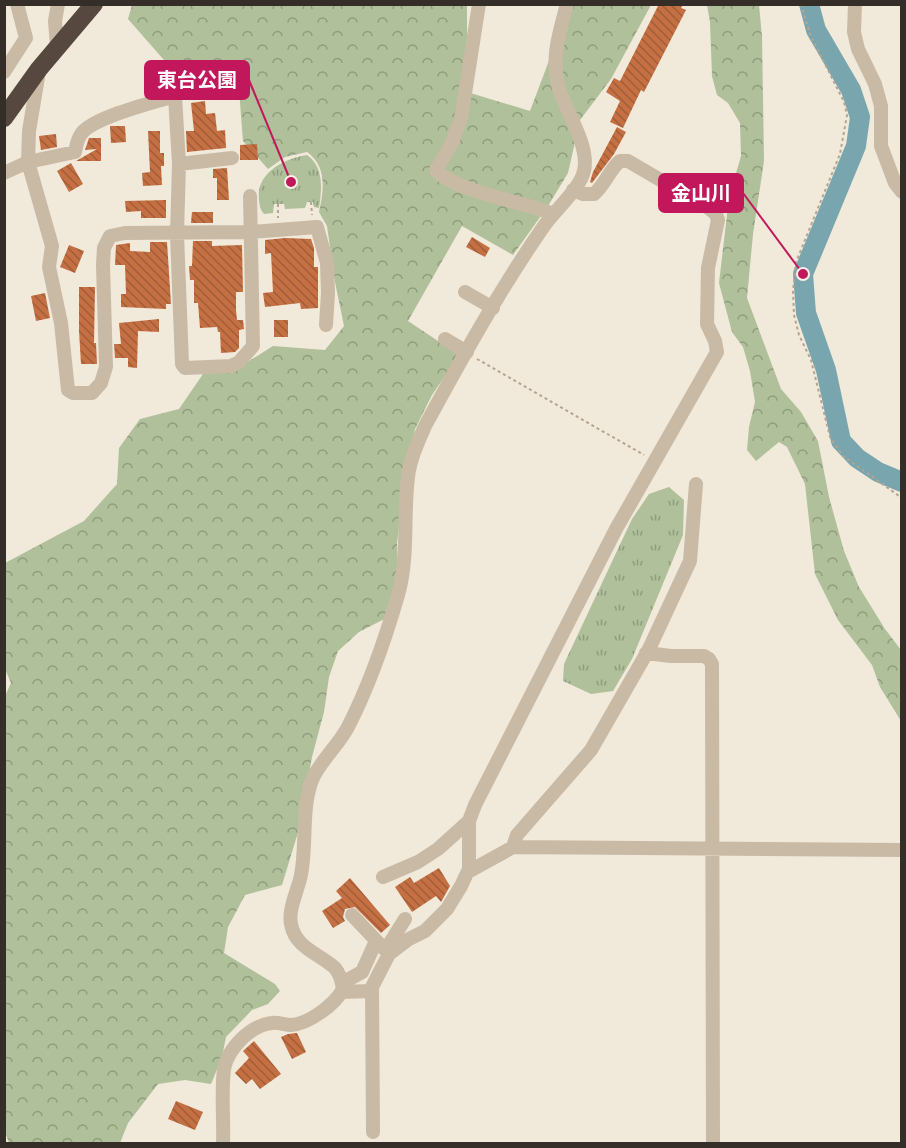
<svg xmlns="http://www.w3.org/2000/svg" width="906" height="1148" font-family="Lato,'Noto Sans JP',sans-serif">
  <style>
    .grass { fill: url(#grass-tufts) }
    .forest { fill: url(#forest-crowns) }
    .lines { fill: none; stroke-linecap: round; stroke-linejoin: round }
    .river { stroke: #79a6ae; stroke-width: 20 }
    .building { fill: url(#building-back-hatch) }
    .path { stroke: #b5a490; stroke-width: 2; stroke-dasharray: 3 3; stroke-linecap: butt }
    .minor { stroke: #c9baa6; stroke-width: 14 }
    .highway { stroke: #56483e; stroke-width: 18 }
    .leader { fill: none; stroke: #c2185b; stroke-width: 2 }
    .callout-dot { fill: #c2185b; stroke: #f9f2e6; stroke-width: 2 }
    .callout { fill: #c2185b; stroke: #c2185b; stroke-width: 2 }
    .callout-label { font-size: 20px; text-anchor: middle; font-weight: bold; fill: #fff }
  </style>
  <defs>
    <pattern id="grass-tufts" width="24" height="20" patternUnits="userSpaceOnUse" patternTransform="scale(1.5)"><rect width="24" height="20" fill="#afc09a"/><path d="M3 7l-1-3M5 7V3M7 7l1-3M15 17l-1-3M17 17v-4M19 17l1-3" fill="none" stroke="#8f9c7e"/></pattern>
    <pattern id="forest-crowns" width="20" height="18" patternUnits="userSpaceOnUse" patternTransform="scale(1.5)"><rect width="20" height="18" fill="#afc09a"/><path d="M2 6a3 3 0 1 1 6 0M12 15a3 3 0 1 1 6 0" fill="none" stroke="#8f9c7e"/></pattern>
    <pattern id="building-back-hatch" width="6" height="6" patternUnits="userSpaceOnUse" patternTransform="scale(1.5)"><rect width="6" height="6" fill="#c57043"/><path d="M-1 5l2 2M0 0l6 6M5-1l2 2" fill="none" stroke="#a15c38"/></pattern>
  </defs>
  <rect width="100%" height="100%" fill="#f1e9da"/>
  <path class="grass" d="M307 155C324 167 322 188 319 208L314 207 313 202H307L305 208 285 209 284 204H274L273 213 264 214C260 209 260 207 259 200 256 173 283 159 307 155Z
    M669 487 684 500 683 535 632 659 613 691 591 694 563 681 564 664 632 519 649 494Z"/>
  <path class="forest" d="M132 5H467V92L530 111 570 5H651L611 79 580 120 568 173 548 206 513 255 462 226 408 321 459 355 432 395 415 429 406 472 397 543 398 572 394 614 359 632 338 651 329 677 324 712 312 757 299 829 282 885 245 895 228 927 224 953 275 984 280 991 268 1004 252 1010 226 1037 222 1057 211 1084 185 1080 158 1084 128 1123 120 1143H9L5 1132 4 698 11 683 5 669V563L84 521 117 484 119 448 140 419 179 409 203 374 233 371 273 346 325 350 344 326 335 282 327 226 319 212C324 190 327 166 307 152L285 157 268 169 243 141 239 90 171 68 128 19Z
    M707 5H759L762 37 764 161 753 234 747 298 781 389 801 412 818 441 829 497 844 551 859 587 885 629 901 650V721L880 687 872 665 838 620 815 574 805 484 787 447 779 442 756 461 747 450 749 427 755 402 750 371 743 347 732 332 719 283 729 198 741 156 740 123 728 103 717 95 712 76 710 22Z"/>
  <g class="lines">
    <path class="river" d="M809 4 816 30 851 90 860 117 856 146 803 274 806 313 826 370 841 441 857 458 878 472 902 482"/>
  </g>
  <path class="building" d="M659 4H683L681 8 686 10 644 92 641 90 623 128 610 122 620 101 606 92 614 78 620 81Z
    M205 101 206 114 215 113 217 131 225 130 226 148 187 152 186 131H194L191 103Z
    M110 126H125L126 142 111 143Z
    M617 127 626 132 614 154 592 183 590 182 593 172Z
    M148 131H160V153H164V166H161L162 185 143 186 142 173 150 172Z
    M56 134 57 147 41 150 39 136Z
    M89 138H101V161H76L97 149 85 150Z
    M257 144 258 160H240V145Z
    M71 163 83 184 69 192 57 171Z
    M227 168 229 200H217V178H213V169Z
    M166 200V218H141V211L126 212 125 201Z
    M192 212H213V223H191Z
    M472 237 490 248 485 257 466 247Z
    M285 238 311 239 314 248V267H318V308L301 309 300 303 265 307 263 293 273 292 271 253 265 254V240Z
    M193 241H212V246L242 245 243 292H236V310L237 320H243L244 329 239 330V348L235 352 221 353 220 332H218L217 327 200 328 198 303H194V280H190L189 266H192Z
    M150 242H167L171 304H166V309L121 307V294H126L125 265H115L116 245 130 243V251L150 252Z
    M69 245 84 251 75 273 60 267Z
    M79 287H95L94 343H96L97 364H81L79 331Z
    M45 293 50 318 36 321 31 296Z
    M159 319V332L138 331 137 368 128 367V358H115L114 344H121L119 323Z
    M274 320H288V337H274Z
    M439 868 450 886 441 902 436 896 412 912 395 887 410 877 414 883Z
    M350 878 390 925 381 933 355 907 345 909 343 917 345 921 333 928 322 911 342 898 336 891Z
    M297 1033 306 1052 292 1059 281 1037 288 1034Z
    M254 1041 281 1074 260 1089 252 1079 246 1084 235 1073 249 1058 243 1051Z
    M176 1101 203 1112 195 1130 168 1119Z"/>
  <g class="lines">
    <path class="path" d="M801 4 810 34 844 102 847 115 840 154 796 262 793 291 794 315 799 335 811 360 830 437 843 456 902 498
      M311 202 312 215
      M278 204V218
      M477 359 644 455"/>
    <path class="minor" d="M479 4 461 119 451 145 436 170C453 191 525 202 553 214
      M855 4 854 32 858 49 875 84 881 106V146L895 183 902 192
      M57 46 55 21 58 4
      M39 71 29 131 28 162 52 246 49 267 61 323 68 390 73 393H92L101 383 106 367 103 265 104 248 110 236 125 233 251 232 317 227 327 263 328 293 326 325
      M4 72 26 38 17 4
      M179 164 232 158
      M4 173 28 162 75 152C76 146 78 139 81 134 93 117 154 102 175 96L179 164 177 234 182 364 185 368 231 366 239 362 253 346 250 196
      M465 292 493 308
      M445 339 467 352
      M646 653 671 656H704L709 659 712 664 713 1144
      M513 847 517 835 591 750 649 649 690 561 696 484
      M468 872 513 847 902 850
      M383 877 418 862 438 849 469 821
      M352 915 389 954 390 943 405 919
      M342 983 362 972 376 941
      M341 992 372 991
      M373 1132 372 987 389 954 409 939 425 931 447 909 461 886 469 869V821L475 805 616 529 717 352 715 341 707 324 708 268 718 220 716 214 710 209 628 161H620C609 170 605 185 594 194H583L573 190
      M223 1144C224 1120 221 1092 224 1069 228 1048 251 1025 272 1023 278 1022 285 1025 291 1025 308 1024 335 1005 343 989 342 982 340 974 335 968 320 954 295 948 291 924 288 909 298 890 301 875 307 845 301 809 312 780 320 761 338 746 348 727 369 686 385 640 398 595 409 557 403 516 408 477 410 459 418 442 425 426 462 358 500 289 544 226 555 210 580 189 584 171 590 145 565 111 558 85 551 56 560 31 567 4"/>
    <path class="highway" d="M4 118 39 69 94 4"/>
  </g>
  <path class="leader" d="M291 182L249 80M803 274L743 193"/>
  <g class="callout-dot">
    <circle cx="291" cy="182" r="6"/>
    <circle cx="803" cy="274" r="6"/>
  </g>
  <g class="callout">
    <rect x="145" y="61" width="104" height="38" rx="6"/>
    <rect x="659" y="174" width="84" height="38" rx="6"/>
  </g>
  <g class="callout-label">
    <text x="197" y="87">東台公園</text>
    <text x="701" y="200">金山川</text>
  </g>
  <rect width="906" height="1148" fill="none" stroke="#352d27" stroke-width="12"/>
</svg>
